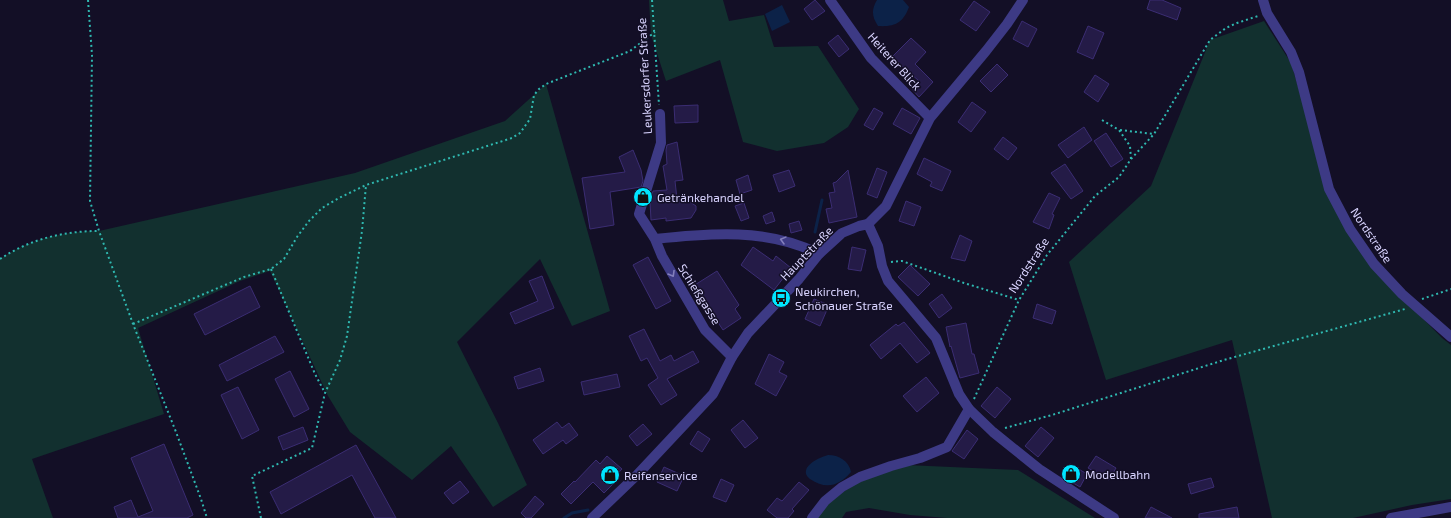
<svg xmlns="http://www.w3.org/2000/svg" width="1451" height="518" font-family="'Exo 2',sans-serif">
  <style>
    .green { fill: #12302f }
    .water { fill: #0c2248 }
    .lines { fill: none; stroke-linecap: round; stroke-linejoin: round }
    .stream { stroke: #0c2248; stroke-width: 3 }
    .building { fill: #241b47; stroke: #3b2d73 }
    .path { stroke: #2fb8b0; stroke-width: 2; stroke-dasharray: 2 3; stroke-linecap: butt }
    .minor { stroke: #3d3a85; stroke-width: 10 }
    .tertiary { stroke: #3d3a85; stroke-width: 10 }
    .oneway { stroke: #837fbc }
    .labels { text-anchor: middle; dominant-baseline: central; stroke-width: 3; stroke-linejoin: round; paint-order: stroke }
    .street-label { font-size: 12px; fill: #d9d4ff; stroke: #130f26 }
    .poi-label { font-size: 12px; fill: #d9d4ff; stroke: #130f26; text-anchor: start }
  </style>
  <rect width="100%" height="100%" fill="#130f26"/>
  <path class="green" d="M649 0H723L729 21 764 15 774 47 818 46 859 109 848 127 824 143 777 151 743 142 720 60 666 81 651 35Z
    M1264 21 1291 63 1312 134 1326 192 1372 267 1442 338 1451 345V499L1412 505 1353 518H1272L1232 340 1106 380 1069 262 1151 186 1210 40Z
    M546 84 610 311 572 326 540 259 457 342 498 423 527 485 493 507 451 446 412 480 350 432 328 396 270 271 240 281 138 328 164 414 32 459 53 518H0V259C30 239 64 231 99 231L355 173 505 121Z
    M906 465 1018 470 1095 518H947L910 515 869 508 846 512 842 518H817L828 503 860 480Z"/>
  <path class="water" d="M877 0H903L909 7C903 23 895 27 878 26 872 17 871 10 877 0Z
    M782 5 790 22 772 31 765 14Z
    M828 455C839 455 849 461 851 472 839 486 826 490 810 479 808 477 805 475 806 471 807 463 821 457 828 455Z"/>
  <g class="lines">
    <path class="stream" d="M815 232 822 200
      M564 518 572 513 588 510"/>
  </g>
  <path class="building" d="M815 0 825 11 812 20 804 9Z
    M1150 0H1162L1181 8 1177 20 1147 9Z
    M974 1 990 12 976 31 960 20Z
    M1022 21 1037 29 1028 47 1013 39Z
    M1088 26 1104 33 1093 59 1077 52Z
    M838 35 849 49 839 57 828 43Z
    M911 38 926 52 915 64 933 82 919 97 912 89 919 81 892 57Z
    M997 64 1008 75 991 92 980 81Z
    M1095 75 1109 84 1098 102 1084 92Z
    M972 102 986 112 971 132 958 122Z
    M698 105V122L675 123 674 106Z
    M874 108 883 113 873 130 864 125Z
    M902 108 920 118 911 134 893 124Z
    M1084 127 1092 140 1068 158 1058 145Z
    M1106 133 1123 159 1111 167 1094 141Z
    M1003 137 1017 148 1008 160 994 149Z
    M677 142 683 180 675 181 677 199 690 198V202L696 206V210L691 218 666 221V218L651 220 650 202 653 191 667 190 663 166 667 164 666 150 667 145Z
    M633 150 641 170 643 181 641 187 610 192 614 225 590 229 582 178 625 172 619 157Z
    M924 158 951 171 942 191 930 186 932 182 917 174Z
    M1065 164 1083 191 1071 199 1051 173Z
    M877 168 887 172 877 198 867 194Z
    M789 170 795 186 779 192 773 175Z
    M848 170 857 217 829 223 826 209 832 208 829 193 835 192 833 183 836 182Z
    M748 175 752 190 740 194 736 180Z
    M1049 193 1060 198 1052 214 1054 215 1049 229 1033 222Z
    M906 201 921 207 914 226 899 221Z
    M744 203 749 218 741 221 735 206Z
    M772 212 775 221 766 224 763 216Z
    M799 221 802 230 791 233 789 224Z
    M960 235 972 241 965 261 951 258Z
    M753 247 773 261 776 256 791 268 774 290 741 265Z
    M852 247 866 250 861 271 848 269Z
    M648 257 671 301 656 309 633 265Z
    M910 265 930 284 918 296 898 277Z
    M717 271 739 305 735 309 741 318 723 330 707 306 703 309 690 288Z
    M542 276 554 308 515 324 510 313 538 301 529 281Z
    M250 286 260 307 205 335 194 314Z
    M942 294 952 308 939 318 929 304Z
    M814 299 829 305 820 326 805 319Z
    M1037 304 1056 311 1052 324 1033 318Z
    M904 322 930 353 917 363 900 343 881 359 870 345 896 324 898 326Z
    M966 323 972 354H974L979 373 960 378 951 346 950 347 946 327Z
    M644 329 660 361 671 355 674 361 693 351 699 362 667 379 677 395 661 405 648 385 658 378 647 358 641 361 629 336Z
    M275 336 284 352 227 381 219 365Z
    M769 354 784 362 779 372 787 376 776 396 755 384Z
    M540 368 544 381 518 389 514 377Z
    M290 371 309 409 294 417 275 379Z
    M617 374 620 387 584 395 581 382Z
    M926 377 939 393 917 412 903 396Z
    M238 387 259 430 242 439 221 395Z
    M997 387 1011 399 995 418 981 406Z
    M743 420 758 438 745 448 731 430Z
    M557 422 562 428 569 423 578 435 566 444 563 440 543 454 533 440Z
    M643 424 652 434 637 446 629 436Z
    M303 427 308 440 283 450 278 437Z
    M1041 427 1054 438 1038 457 1025 446Z
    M967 430 978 439 964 459 952 451Z
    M698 431 710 439 702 452 690 444Z
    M164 444 193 515 187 518H118L114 507 131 500 138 517 153 511 131 458Z
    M356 445 396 518H375L352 475 281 514 270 492Z
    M607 456 622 469 610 482 613 484 604 493 593 482 571 504 561 494 574 481 575 482 596 460 600 464Z
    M1096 456 1116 468 1109 480 1088 468Z
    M1070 464 1087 474 1080 487 1063 477Z
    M664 467 684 476 677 491 657 482Z
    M1211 478 1214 487 1191 494 1188 484Z
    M721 479 734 485 726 502 713 497Z
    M460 481 469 492 453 504 444 493Z
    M799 482 809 490 792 509 794 511 788 518H777L767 510 777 498 782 501Z
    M535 496 544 504 531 518H526L521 513Z
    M1151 507 1172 518H1145Z
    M1237 507 1239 518H1199V514Z"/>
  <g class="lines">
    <path class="path" d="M88 0 92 55 90 201 99 231 133 324 176 432 201 499 207 518
      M652 0 659 105
      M1102 120 1119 130 1130 146 1131 159
      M1120 130 1154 134
      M0 259C30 239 64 231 99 231
      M891 262 902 261 964 283 1019 300
      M271 269 315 374 325 393
      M1422 299 1451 289
      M133 324 244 277 271 269 284 259 297 237 309 221 322 208 339 198 366 185 512 138 520 133 530 119 534 95 539 89 546 84 630 51 655 32
      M974 399 1019 300 1047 255 1095 196 1119 177 1131 159 1154 134 1210 40 1226 28 1237 23 1258 16
      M1005 428 1052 415 1224 360 1405 309
      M261 518 252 476 312 448 325 393 340 360 347 336 362 231 366 185"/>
    <path class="minor" d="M830 0 871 58 930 118
      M1263 0 1267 13 1291 52 1299 72 1329 189 1350 229 1374 264 1402 294 1451 337
      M660 114 661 143 639 214 655 239 662 256 705 330 732 357
      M868 224 886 206 930 118 986 51 1007 24 1023 0
      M655 239C710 233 769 228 819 254
      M812 518 825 501 842 487 860 477 891 466 920 458 947 447 969 409"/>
    <path class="tertiary" d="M592 518 637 475 713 394 732 357 748 333 799 279 819 254 842 233 859 226 868 224 878 246 882 266 888 281 936 338 959 394 969 409 993 432 1039 469 1114 518
      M1391 518 1451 507"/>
  </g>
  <defs><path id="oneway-chevron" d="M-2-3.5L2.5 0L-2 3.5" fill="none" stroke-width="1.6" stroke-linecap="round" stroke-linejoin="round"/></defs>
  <g class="oneway">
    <use href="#oneway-chevron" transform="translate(783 240) rotate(-165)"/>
    <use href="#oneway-chevron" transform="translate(672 274) rotate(60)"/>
  </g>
  <defs>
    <symbol id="shop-disc" viewBox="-11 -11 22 22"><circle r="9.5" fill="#00e5ff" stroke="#130f26"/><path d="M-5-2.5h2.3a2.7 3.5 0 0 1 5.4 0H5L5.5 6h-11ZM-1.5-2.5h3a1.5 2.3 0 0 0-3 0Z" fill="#111"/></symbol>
    <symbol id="bus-disc" viewBox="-11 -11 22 22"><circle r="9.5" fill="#00e5ff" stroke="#130f26"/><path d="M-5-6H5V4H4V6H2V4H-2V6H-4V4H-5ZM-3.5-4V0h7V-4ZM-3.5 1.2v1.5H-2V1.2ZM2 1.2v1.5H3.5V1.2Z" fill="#111"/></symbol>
  </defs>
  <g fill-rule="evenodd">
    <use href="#shop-disc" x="632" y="186" width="22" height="22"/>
    <use href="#bus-disc" x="770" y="287" width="22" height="22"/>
    <use href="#shop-disc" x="1060" y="463" width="22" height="22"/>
    <use href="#shop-disc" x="599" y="464" width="22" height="22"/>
  </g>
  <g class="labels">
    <g class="street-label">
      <text transform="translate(895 61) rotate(48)">Heiterer Blick</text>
      <text transform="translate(644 76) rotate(-93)">Leukersdorfer Straße</text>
      <text transform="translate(1372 235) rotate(56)">Nordstraße</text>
      <text transform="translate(806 253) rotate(-46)">Hauptstraße</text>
      <text transform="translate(1028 265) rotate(-57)">Nordstraße</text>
      <text transform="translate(700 294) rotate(58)">Schießgasse</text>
    </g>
    <g class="poi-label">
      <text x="657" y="197">Getränkehandel</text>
      <text x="795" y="291">Neukirchen,<tspan x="795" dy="14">Schönauer Straße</tspan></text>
      <text x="1085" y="474">Modellbahn</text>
      <text x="624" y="475">Reifenservice</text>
    </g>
  </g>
</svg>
